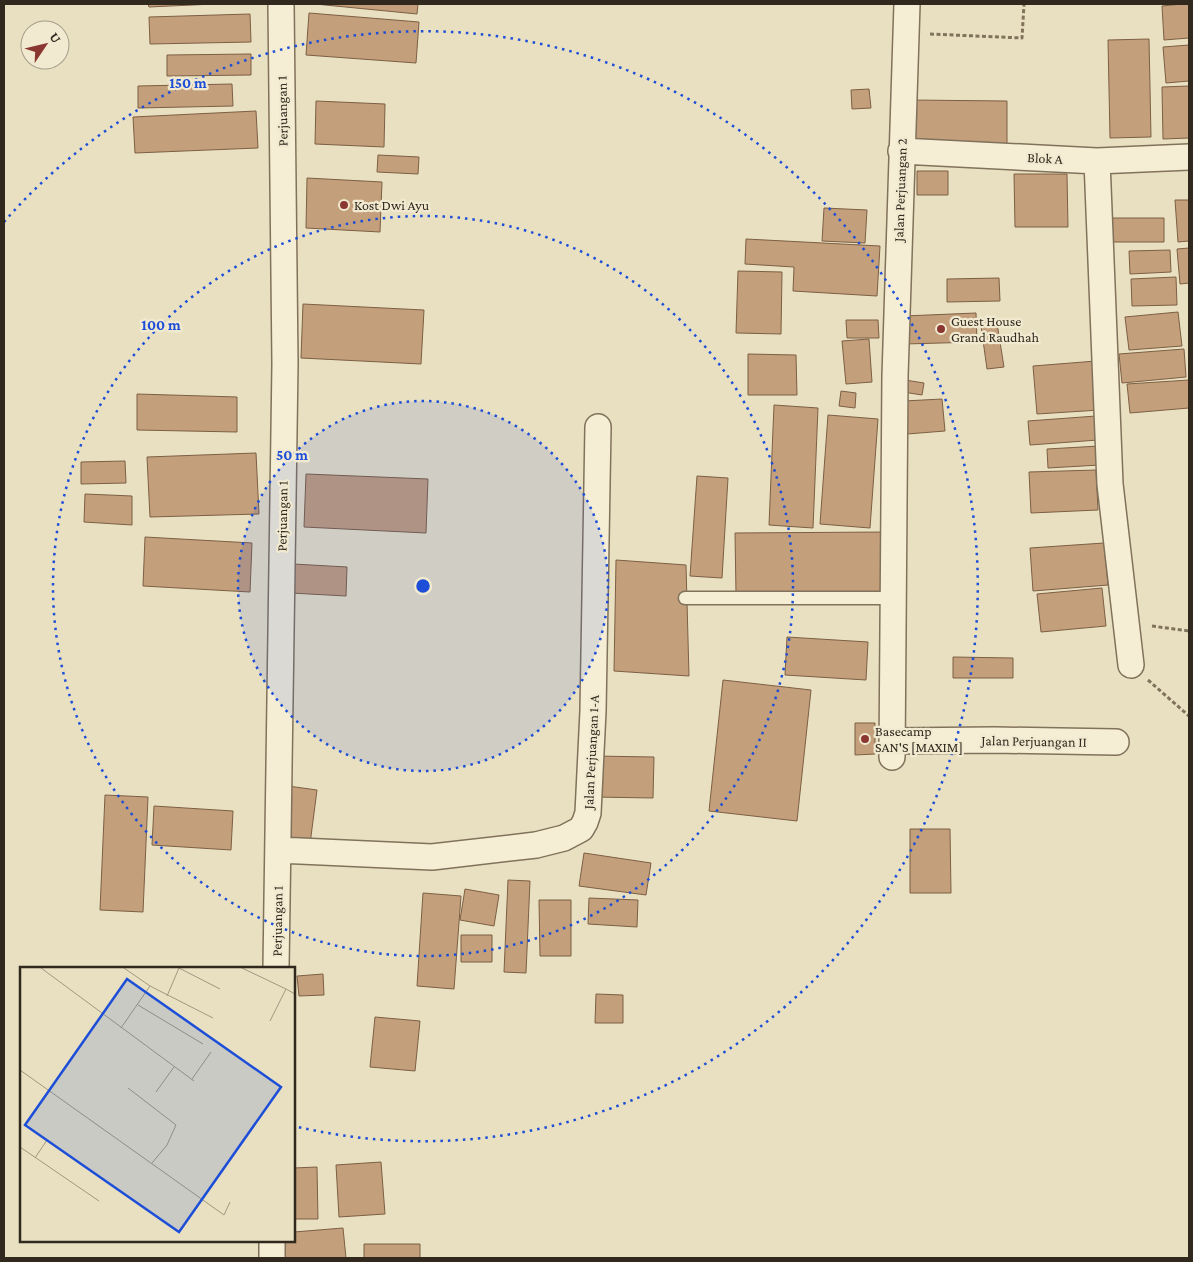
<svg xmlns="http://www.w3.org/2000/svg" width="1193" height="1262" font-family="'Crimson Pro',serif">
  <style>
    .building { fill: #c39f7b; stroke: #7d5f43 }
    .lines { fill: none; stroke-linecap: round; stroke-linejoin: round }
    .lane-casing { stroke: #81725b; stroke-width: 15 }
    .street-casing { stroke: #81725b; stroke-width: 28 }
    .path { stroke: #81725b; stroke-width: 3; stroke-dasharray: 4 2.5; stroke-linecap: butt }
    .lane { stroke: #f5edd4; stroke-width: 12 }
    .street { stroke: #f5edd4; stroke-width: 25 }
    .ring { fill: none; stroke: #1d4ed8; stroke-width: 2.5; stroke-dasharray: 2.5 5 }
    .poi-dot { fill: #8a3731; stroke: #f1ead0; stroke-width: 2 }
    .labels { text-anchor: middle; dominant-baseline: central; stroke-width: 4.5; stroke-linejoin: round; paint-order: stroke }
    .street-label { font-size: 14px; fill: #32291e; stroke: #f1ead0 }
    .poi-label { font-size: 14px; fill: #32291e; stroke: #f1ead0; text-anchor: start }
    .inset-road { fill: none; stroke: #a09780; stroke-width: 1 }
    .view { fill: #1d4ed8; fill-opacity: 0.15; stroke: #1d4ed8; stroke-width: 2.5 }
    .inset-edge { fill: none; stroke: #32291e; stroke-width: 2.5 }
    .centre { fill: #1d4ed8; stroke: #f1ead0; stroke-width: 2.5 }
    .ring-label { font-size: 15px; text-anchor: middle; font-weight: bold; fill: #1d4ed8; stroke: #f1ead0; stroke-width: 4.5; stroke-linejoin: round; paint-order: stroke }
  </style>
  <rect width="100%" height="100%" fill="#e9e0c2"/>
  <path class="building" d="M148 4H214L149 7Z
    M315 4H418L417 14Z
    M1182 4H1189V38L1164 40 1162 6Z
    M309 13 419 22 416 63 306 55Z
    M250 14 251 42 150 44 149 17Z
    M1149 39 1151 137 1110 138 1108 40Z
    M1189 45V81L1166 83 1163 47Z
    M251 54V75L167 76V55Z
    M232 84 233 106 138 108V86Z
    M1189 86V138L1163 139 1162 87Z
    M869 89 871 108 852 109 851 90Z
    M911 100 1007 101V151L911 150Z
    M316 101 385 104 384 147 315 144Z
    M256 111 258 148 135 153 133 117Z
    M378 155 419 157 418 174 377 172Z
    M917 171H948V195H917Z
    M1014 174H1067L1068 227H1015Z
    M307 178 382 182 380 232 306 228Z
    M1175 200H1189V241L1178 242Z
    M824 208 867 210 865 243 822 241Z
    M1109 218H1164V242H1110Z
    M746 239 880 246 877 296 793 291 794 267 745 264Z
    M1189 248V283L1180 284 1177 249Z
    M1170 250 1171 272 1130 274 1129 251Z
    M738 271 782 272 781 334 736 333Z
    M1176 277 1177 305 1132 306 1131 279Z
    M999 278 1000 301 947 302V279Z
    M303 304 424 310 421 364 301 358Z
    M1178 312 1182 346 1129 350 1125 317Z
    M976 313 977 342 905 344 904 316Z
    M996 317 1004 367 987 369 980 319Z
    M846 320H878L879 338H847Z
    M869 339 872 382 846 384 842 341Z
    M1184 349 1186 377 1122 383 1119 354Z
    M748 354 796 355 797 395H748Z
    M1096 361 1100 410 1037 414 1033 366Z
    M905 380 924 383 922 395 903 392Z
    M1189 380V408L1130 413 1127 384Z
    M841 391 856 393 855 408 839 406Z
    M137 394 237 397V432L137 430Z
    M942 399 945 431 907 434 904 401Z
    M774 405 818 408 813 528 769 525Z
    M828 415 878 419 870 528 820 524Z
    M1096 416 1098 440 1030 445 1028 421Z
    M1099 446 1100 465 1048 468 1047 449Z
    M256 453 259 514 150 517 147 457Z
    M125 461 126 483 81 484V462Z
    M1096 470 1098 510 1031 513 1029 472Z
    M306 474 428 479 426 533 304 527Z
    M697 476 728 478 722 578 690 576Z
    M85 494 132 496V525L84 522Z
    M886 532 887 593 736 594 735 533Z
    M145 537 252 543 250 592 143 586Z
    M1104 543 1108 585 1033 591 1030 548Z
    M616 560 686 565 689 676 614 671Z
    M293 564 347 567 346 596 291 593Z
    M1102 588 1106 626 1041 632 1037 594Z
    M787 637 868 642 866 680 785 675Z
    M953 657 1013 658V678H953Z
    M723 680 811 690 797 821 709 811Z
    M855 723H875V754L855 755Z
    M594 756 654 757 653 798 593 797Z
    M288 786 317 790 310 844 281 840Z
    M105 795 148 797 143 912 100 910Z
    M154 806 233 811 231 850 152 845Z
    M910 829H950L951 893H910Z
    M584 853 651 863 646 895 579 886Z
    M508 880 530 881 526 973 504 972Z
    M465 889 499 895 494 926 460 920Z
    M423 893 461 896 454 989 417 986Z
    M589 898 638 900 637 927 588 924Z
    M539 900H571V956H540Z
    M461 935H492V962H461Z
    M323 974 324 995 299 996 297 976Z
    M596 994 623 995V1023H595Z
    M375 1017 420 1021 415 1071 370 1067Z
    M381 1162 385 1214 339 1217 336 1165Z
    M317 1167 318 1219H294V1168Z
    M343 1228 346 1258H281L280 1241H294V1232Z
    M364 1244H420V1258H364Z"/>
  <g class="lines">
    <defs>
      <path id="lane" d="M685 598H893"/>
      <path id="street" d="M901 151 1097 161 1189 157
        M1097 161 1110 484 1131 665
        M892 741 995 740 1116 742
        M892 757 895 376 907 4
        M278 850 432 857 536 845 564 838 581 829 585 822 588 813 593 711 598 427
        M276 968 285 364 281 4
        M272 1258V1241"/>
    </defs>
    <use href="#lane" class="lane-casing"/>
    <use href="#street" class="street-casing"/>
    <path class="path" d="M930 34 1022 38 1024 4
      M1152 626 1189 631
      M1148 680 1189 716"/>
    <use href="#lane" class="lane"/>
    <use href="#street" class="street"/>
  </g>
  <circle cx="423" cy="586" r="185" fill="#1d4ed8" fill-opacity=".12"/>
  <g class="ring">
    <circle cx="423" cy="586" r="185"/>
    <circle cx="423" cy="586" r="370"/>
    <path d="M4 222A555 555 0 1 1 298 1127"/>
  </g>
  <g class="poi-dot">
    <circle cx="344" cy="205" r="5"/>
    <circle cx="941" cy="329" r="5"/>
    <circle cx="865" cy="739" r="5"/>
  </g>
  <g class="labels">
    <g class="street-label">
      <text transform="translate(282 111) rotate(-91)">Perjuangan 1</text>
      <text transform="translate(1045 158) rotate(3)">Blok A</text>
      <text transform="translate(900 190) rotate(-88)">Jalan Perjuangan 2</text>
      <text transform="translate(282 516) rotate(-89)">Perjuangan 1</text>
      <text transform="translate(1034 741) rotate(1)">Jalan Perjuangan II</text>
      <text transform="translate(591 752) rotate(-87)">Jalan Perjuangan 1-A</text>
      <text transform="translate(277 921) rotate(-89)">Perjuangan 1</text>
    </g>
    <g class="poi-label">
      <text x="354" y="205">Kost Dwi Ayu</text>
      <text x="951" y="321">Guest House<tspan x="951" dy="16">Grand Raudhah</tspan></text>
      <text x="875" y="731">Basecamp<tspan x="875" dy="16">SAN'S [MAXIM]</tspan></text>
    </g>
  </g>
  <g transform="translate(20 967)">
    <rect width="275" height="275" fill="#e9e0c2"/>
    <path class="inset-road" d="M21 1 174 114M104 1 130 19 193 51M159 1 200 22M222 1 266 22M147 29 159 1M118 38 183 77M250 54 266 22 275 27M101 61 130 19M0 103 204 248 210 235M172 112 191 85M108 121 156 158 147 178 132 196M136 125 154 100M0 180 79 234M15 191 27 173"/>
    <path class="view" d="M107 12 261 120 159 265 5 158Z"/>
    <rect width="275" height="275" class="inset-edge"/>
  </g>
  <circle cx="423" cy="586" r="8" class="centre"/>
  <g class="ring-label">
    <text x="188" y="88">150 m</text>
    <text x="161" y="330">100 m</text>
    <text x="292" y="460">50 m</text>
  </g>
  <rect width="1193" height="1262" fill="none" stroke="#32291e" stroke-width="10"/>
  <g transform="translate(45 45) rotate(55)"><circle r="24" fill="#f1ead0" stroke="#a59d89"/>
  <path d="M0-4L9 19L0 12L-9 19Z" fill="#8a3731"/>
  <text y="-8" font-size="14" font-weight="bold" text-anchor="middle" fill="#32291e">U</text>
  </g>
</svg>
